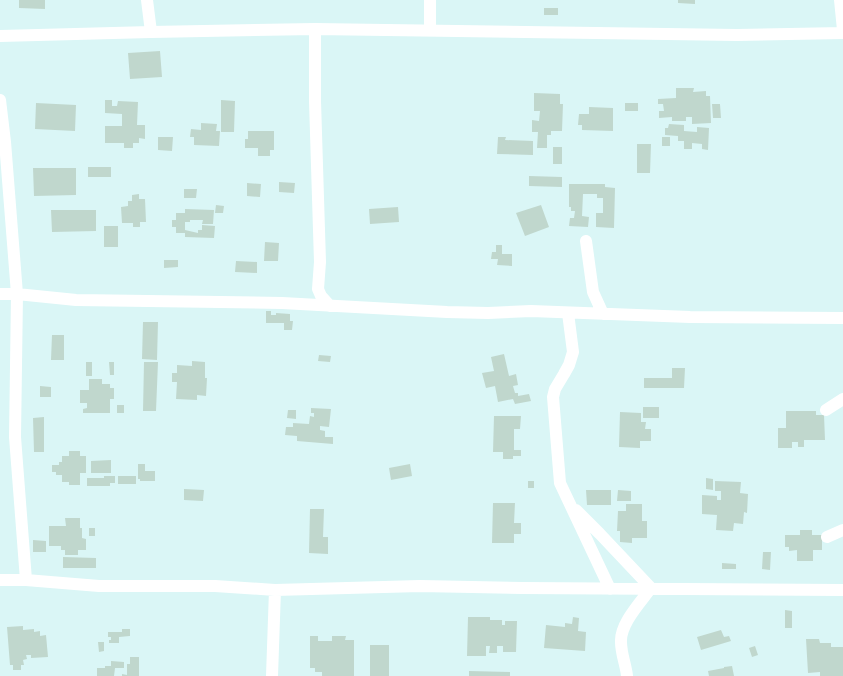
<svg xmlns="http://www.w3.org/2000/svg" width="843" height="676" font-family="'Varela Round',sans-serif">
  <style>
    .building { fill: #c0d7cd }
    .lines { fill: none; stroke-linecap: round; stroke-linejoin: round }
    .minor { stroke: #fff; stroke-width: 12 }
  </style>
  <rect width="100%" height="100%" fill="#daf6f6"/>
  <path class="building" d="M19 0H45V9L19 8Z
    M678 0H695V4L678 3Z
    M544 8H558V15H544Z
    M160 51 162 77 130 79 128 53Z
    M676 88H694L693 92 706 91V96H710L711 123 692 124V117H686V121H672V117L659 118V111H664L663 104H658V99L676 98Z
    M534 93 560 94V104H563L562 131H551V135H547V148H537L538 132H532V120L539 121 540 111H534Z
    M105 100H112V106H117L118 101 138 102 137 125H145V139L139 138V143H133V148H124V143H105V126H122V114L105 113Z
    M221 100 235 101 234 132H221Z
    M36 103 76 105 75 131 35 129Z
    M625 103H638V111H625Z
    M712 104H720L721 118H713Z
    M589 107 613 108V131L582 130V125H578L579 114H589Z
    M201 123 217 124 216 131H220L219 146 194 145V137H190L191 129 201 130Z
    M669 124 684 125V131L697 132V127L709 128 708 150 702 149V144L692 143V149H684V141H678V136L665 135V128H668Z
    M248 131H274V150H270V156H258V148H245V139H248Z
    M158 137H173L172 151 158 150Z
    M498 137H506L505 140 533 141V155L497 154Z
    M662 137H670V146H662Z
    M637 144H651L650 173H637Z
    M553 147H562V164H553Z
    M88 167H111V177H88Z
    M33 168H76V195L34 196Z
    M529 176 562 177V187L529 186Z
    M279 182 295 183 294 193 279 192Z
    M247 183 261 184 260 197 247 196Z
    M569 184H605V187L615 188 614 228 596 227V213H603V198H597V194H583L582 216 589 217 588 227 569 226 570 218H574L575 211H571V207H569Z
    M184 189H197L196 198H184Z
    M139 194V199H145L146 222H140V227H133V223H122L121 207 128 206V201H132V195Z
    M216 205 224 206 223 213H215Z
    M541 205 549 227 525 236 516 213Z
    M398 207 399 222 370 224 369 209Z
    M185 209 214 210 213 224H202L203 220H190V222H185V230L198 233V230H202V225L215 226 214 238 185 237V233H176V227H172V220H176V213H185Z
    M51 210H96V231L52 232Z
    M104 226H118V247H104Z
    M265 242 279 243 278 261H264Z
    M496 245H502V254H512V266L497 265 498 259H491L492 252H496Z
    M164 260H178V267L164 268Z
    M236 261 257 262V273L235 272Z
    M266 311H271V315H276V313L290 314V321H293L292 330H284V323H266Z
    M143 322H158L157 360 142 359Z
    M52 335H64V360H51Z
    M504 354 509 376 516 374 518 385 513 386 515 393H518V396L529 394 531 401 515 404 513 399 498 402 495 386 486 388 482 373 494 371 491 357Z
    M319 355 331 356 330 362 318 361Z
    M192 361 205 362V378H207L206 396 197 395V400L176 399 177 382H172V373H177V365L192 366Z
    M86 362H92V376H86Z
    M109 362H114V375H110Z
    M144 362H158L156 411H143Z
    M672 368H685L684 388H644V378H672Z
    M89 379H102V384H110V388H114V399H110V413H83V409L87 408V403H80V390H89Z
    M40 386 51 387V397H40Z
    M117 405H124V413H117Z
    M643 407H659V418H643Z
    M311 408 331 409 329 427 320 426V430L325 431V437H333V444L297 441V436L285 435 286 427H293V423L309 424 310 416 314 417V413H311Z
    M288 410H296V419L287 418Z
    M786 411H816V415H824L825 440H804V447H798V442H792V448H778V428H786Z
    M620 412 641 413V422H646L645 429H651V441H640V448L619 447Z
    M494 416H521L520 429H514V450H521V456H513V459H503V452H493Z
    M44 417V452H34L33 418Z
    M69 451H80V456H86V473H80V485H69V482H62V475H56V472H52V465H59V462H62V456H69Z
    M111 460V473H91V461Z
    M138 464H145V471H155V481H140V479H138Z
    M410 464 412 476 391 480 389 468Z
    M104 476H115V483H110V486H87V478H104Z
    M118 476H136V484H118Z
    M706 478 713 479V490L706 489Z
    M528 481H534V488H528Z
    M715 481 741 482 740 493 748 494 747 513 744 512 743 524 734 523 733 531 716 530 717 515 702 514V495L717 496V500H721V491H715Z
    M184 489 204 490 203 501 184 500Z
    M586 490H611V505H587Z
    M618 490 631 491V501H617Z
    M493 503H515L514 523H521V534H514V543H492Z
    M626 504H642V521H647V538H632V543L620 542V531H617L618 511H626Z
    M310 509H324L323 537H328V554L309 553Z
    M65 518H80V528H82V538L86 539V550H78V555H65V550H61V546H49V526H66Z
    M89 528H95V536H89Z
    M800 530H812V535H822V550H813V561H797V550L789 551V547H785V535H800Z
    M33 540 46 541V552H33Z
    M763 552H771L770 570 762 569Z
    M63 557 96 558V568H63Z
    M722 563 736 564V569H722Z
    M785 610 792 611V628H785Z
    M468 617H490V620H502V625H505V621H517L516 652H503V646H497V653H489L490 646H486V656H467Z
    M573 617 579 618 578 631 586 632 585 651 544 648 546 625 565 627V623L572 624Z
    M23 626V630L34 629V632L40 631V636L46 635 48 657 31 658V655H26L27 659 23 660 24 665H21V670H13V665H10L7 627Z
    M122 629H130V636L119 637V643H109V640H111V637H108V632H122Z
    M721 630 724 637 729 636 731 641 701 650 697 637Z
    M310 636H318V641H332V636H346L345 640H354V676H322V672H315V668H310Z
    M806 639H819L820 643H831V647H843V676H820V672L808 673Z
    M98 642H104V651L99 652Z
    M370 645H389V676H370Z
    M755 646 758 655 752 657 749 648Z
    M130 657H139V676H122V674L127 675V664H130Z
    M111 661 124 662V668H115L114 676H97V668H105V666H111Z
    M732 666 734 676H709L708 671 724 668V667Z
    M469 671 510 672V676H469Z"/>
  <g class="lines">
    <path class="minor" d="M147 0 151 32
      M430 0V30
      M840 0 843 30
      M315 29V101L320 262 318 289 321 296 330 306
      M0 36 151 32 315 29 737 35 843 33
      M0 100 5 142 17 294 15 437 26 580
      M586 241 593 292 603 314
      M0 294H17L76 300 282 303 447 312 488 313 531 311 690 317 843 318
      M568 313 573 352 569 365 564 374 555 389 553 397 560 483 610 589
      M826 410 843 399
      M576 510 600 534 651 588C640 603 620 624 621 642 621 654 626 665 627 676
      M827 537 843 530
      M0 580H26L99 586H215L275 590 420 586 522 588 843 590
      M272 676 275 590"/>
  </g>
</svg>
